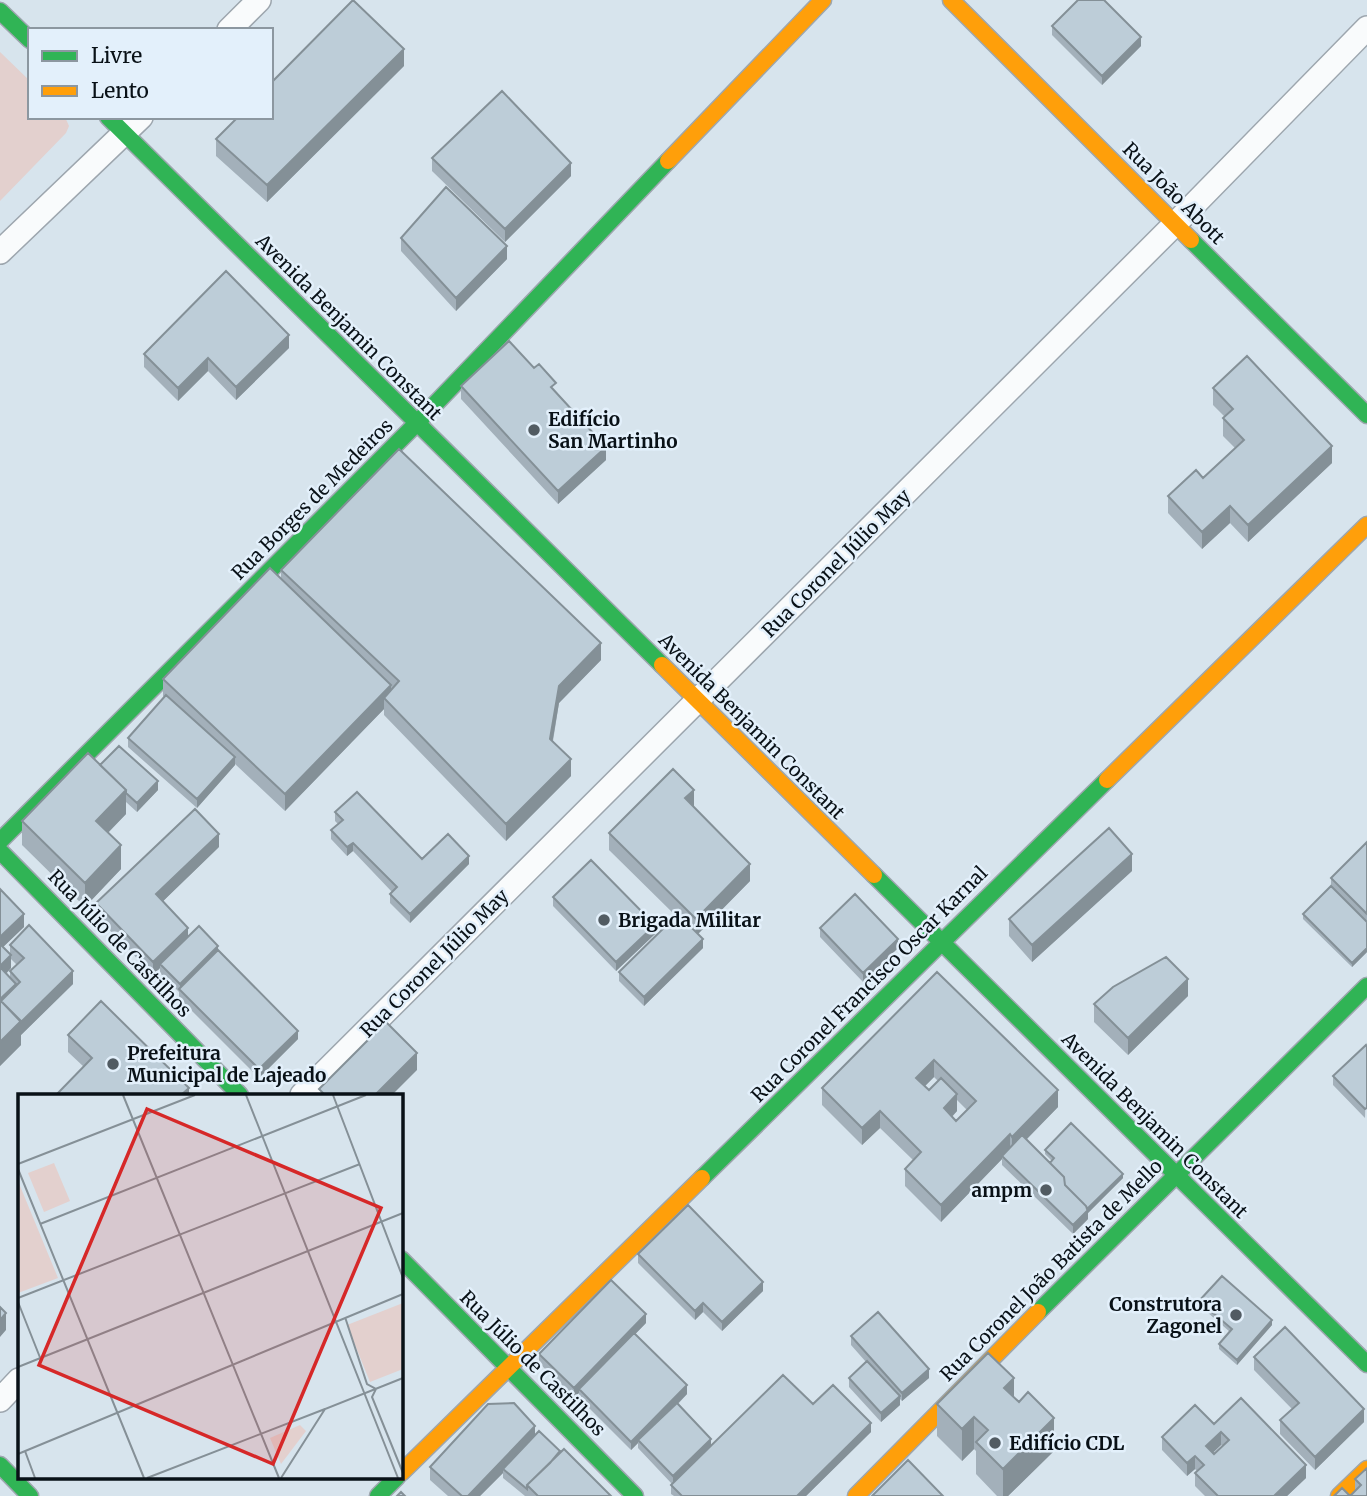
<svg xmlns="http://www.w3.org/2000/svg" width="1367" height="1496" font-family="Merriweather,serif">
  <style>
    .green { fill: #e3d0ce }
    .lines { fill: none; stroke-linecap: round; stroke-linejoin: round }
    .street-casing { stroke: #9da6ae; stroke-width: 26 }
    .fast-casing { stroke: #9da6ae; stroke-width: 19 }
    .slow-casing { stroke: #9da6ae; stroke-width: 19 }
    .street { stroke: #f9fbfc; stroke-width: 23 }
    .fast { stroke: #30b455; stroke-width: 16 }
    .slow { stroke: #ff9f0a; stroke-width: 16 }
    .wall { fill: #a3b0ba; fill-rule: evenodd }
    .shaded-wall { fill: #849097 }
    .building { fill: #bdcdd8; stroke: #849097; stroke-width: 2; fill-rule: evenodd }
    .poi-dot { fill: #515b62; stroke: #e3f0fb; stroke-width: 2.5 }
    .labels { text-anchor: middle; dominant-baseline: central; stroke-width: 5; stroke-linejoin: round; paint-order: stroke }
    .street-label { font-size: 19px; fill: #091117; stroke: #e3f0fb }
    .poi-label { font-size: 19px; font-weight: bold; fill: #091117; stroke: #e3f0fb; text-anchor: start }
    .inset-road { fill: none; stroke: #859097; stroke-width: 2 }
    .view { fill: #d62828; fill-opacity: 0.15; stroke: #d62828; stroke-width: 3.5 }
    .inset-edge { fill: none; stroke: #091117; stroke-width: 3.5 }
  </style>
  <rect width="100%" height="100%" fill="#d7e4ed"/>
  <path class="green" d="M0 52 30 81V117H65L69 126 66 133 0 201Z"/>
  <g class="lines">
    <defs>
      <path id="street" d="M229 30 259 0
        M0 252 141 117
        M302 1095 1175 224 1367 28
        M0 1400 19 1380"/>
      <path id="fast" d="M0 11 30 40
        M108 117 662 665
        M1191 240 1367 415
        M0 841 417 423 668 161
        M0 851 240 1095
        M874 875 1367 1364
        M702 1178 1107 780
        M401 1259 635 1496
        M1038 1312 1367 986
        M0 1465 30 1496
        M378 1496 397 1477"/>
      <path id="slow" d="M951 0 1191 240
        M668 161 823 0
        M662 665 874 875
        M1107 780 1367 525
        M401 1473 702 1178
        M856 1496 1038 1312
        M1339 1496 1367 1469"/>
    </defs>
    <use href="#street" class="street-casing"/>
    <use href="#fast" class="fast-casing"/>
    <use href="#slow" class="slow-casing"/>
    <use href="#street" class="street"/>
    <use href="#fast" class="fast"/>
    <use href="#slow" class="slow"/>
  </g>
  <path class="wall" d="M1052 26 1141 46 1102 85 1052 35Z
    M404 66 267 202 216 156V139Z
    M432 158 571 176 505 242 432 171Z
    M401 238 507 259 456 311 401 251Z
    M289 348 236 400 208 371 178 401 144 367V354Z
    M461 386 556 392 606 460 558 504 461 399Z
    M1213 388 1332 463 1248 542 1230 523 1202 549 1168 513V496L1203 478 1235 448 1223 436V418L1225 417 1213 405Z
    M281 570 601 660 559 703 553 741 571 776 506 841 384 715V709L285 811 235 764V765L197 808 128 747V738L164 697 163 696V679L281 579Z
    M100 765 158 790 137 812 126 802V814L108 833 121 869 85 907 22 845V821Z
    M693 807 750 881 698 934 703 948 644 1006 619 981V972L676 916 609 850V833Z
    M335 812 422 859 469 864 410 923 390 903V894L392 892 353 851 347 856 331 839V830L338 824 335 821Z
    M1367 842V952L1352 967 1303 919V914L1331 886V878Z
    M219 847 163 901 188 936 218 950 298 1039 259 1078 179 998V992L160 973V968L153 975 96 916V903Z
    M1132 871 1032 962 1009 936V919Z
    M0 889 24 927 3 947 10 954V945L73 984 21 1035V1045L0 1066ZM11 959 17 965 10 971V977L6 974 11 968Z
    M553 897 655 934 616 971 553 906Z
    M820 928 898 948 863 982 820 937Z
    M937 972 1058 1107 1026 1140 1050 1163 1052 1161 1045 1154V1150L1123 1178 1088 1213V1219L1073 1234 1002 1165V1159L941 1222 905 1186V1169L913 1160 880 1128 862 1145 822 1105V1088ZM934 1077 938 1081 929 1090 925 1086ZM957 1100 967 1110 956 1121 952 1117 957 1111Z
    M1188 996 1128 1055 1094 1022V1004Z
    M68 1035 189 1095 84 1067 68 1052Z
    M1367 1047 1365 1118 1333 1085V1076Z
    M638 1254 763 1291 722 1331 703 1312 695 1320 638 1263Z
    M1199 1301 1272 1325 1237 1365 1219 1349V1344L1230 1332 1199 1305Z
    M646 1323 635 1334 687 1394 678 1404 711 1445 813 1404 871 1432 806 1496H674L671 1494V1485L672 1484 638 1448V1443L631 1450 579 1398V1393L574 1397 539 1363V1354Z
    M851 1336 929 1378 902 1401 900 1399V1405L881 1422 849 1387V1378L866 1362 851 1345Z
    M1254 1357 1364 1422 1315 1470 1280 1434V1420L1292 1409 1254 1370Z
    M1014 1397 1054 1451 1008 1496H997L976 1474V1451L974 1449 962 1461 937 1436V1404Z
    M1214 1424 1306 1478 1287 1496H1205L1195 1486V1473L1197 1471 1195 1469 1187 1476 1162 1450V1437ZM1221 1445 1223 1446 1214 1454 1213 1453Z
    M535 1435 560 1453 611 1496H525L503 1478V1473L480 1496H448L430 1480V1467Z
    M1367 1468V1496H1350L1355 1490V1479Z"/>
  <path class="shaded-wall" d="M1141 37V46L1102 85V76Z
    M404 49V66L267 202V185Z
    M571 163V176L505 242V229Z
    M507 246V259L456 311V298Z
    M289 335V348L236 400V387Z
    M208 358V371L178 401V388Z
    M1332 446V463L1248 542V525Z
    M606 447V460L558 504V491Z
    M1230 506V523L1202 549V532Z
    M601 643V660L559 703 550 756V739L559 686Z
    M391 685V702L384 698V709L285 811V794Z
    M235 757V765L197 808V799Z
    M571 759V776L506 841V824Z
    M158 781V790L137 812V803Z
    M126 790V814L96 845V821Z
    M694 790V807L685 816V798Z
    M219 834V847L156 908V894Z
    M353 843V851L347 856V847Z
    M121 845V869L85 907V883Z
    M1132 854V871L1032 962V945Z
    M469 856V864L410 923V914Z
    M750 864V881L696 936V919Z
    M24 914V927L0 950V937Z
    M655 925V934L616 971V962Z
    M188 928V941L160 964V968L153 975V962Z
    M703 939V948L644 1006V997Z
    M898 939V948L863 982V973Z
    M218 946V955L180 989V984Z
    M1367 948V952L1352 967V963Z
    M11 955V968L0 980V966Z
    M73 971V984L21 1035V1045L0 1066V1042Z
    M1188 979V996L1128 1055V1038Z
    M16 984V997L2 1010 0 999Z
    M298 1031V1039L259 1078V1069Z
    M417 1053V1070L392 1095H375Z
    M934 1060V1077L916 1095V1078Z
    M189 1088V1095H181Z
    M1058 1090V1107L1012 1154V1137Z
    M957 1094V1111L944 1125V1108Z
    M880 1111V1128L862 1145V1128Z
    M1010 1134V1151L1002 1156V1159L941 1222V1205Z
    M1123 1174V1178L1088 1213V1219L1073 1234V1225L1086 1210Z
    M763 1282V1291L722 1331V1322Z
    M703 1303V1312L695 1320V1311Z
    M6 1313V1330L0 1337V1320Z
    M646 1314V1323L580 1391 579 1389V1393L574 1397V1388Z
    M1272 1320V1325L1237 1365V1360Z
    M929 1369V1378L902 1401V1393Z
    M1014 1378V1411L1004 1388Z
    M687 1385V1394L640 1442 638 1440V1443L631 1450V1442Z
    M900 1396V1405L881 1422V1413Z
    M1364 1409V1422L1315 1470V1457Z
    M974 1417V1449L962 1461V1429Z
    M1054 1418V1451L1008 1496H1003V1469Z
    M871 1423V1432L806 1496H797Z
    M535 1426V1439L503 1469V1473L480 1496H468Z
    M1221 1432V1445L1206 1459V1446Z
    M711 1439V1448L673 1485V1476Z
    M1195 1456V1469L1187 1476V1463Z
    M1306 1465V1478L1287 1496H1274Z"/>
  <path class="building" d="M353 0 404 49 267 185 216 139 238 117H271V83Z
    M1078 0H1104L1141 37 1102 76 1052 26Z
    M502 91 571 163 505 229 432 158Z
    M446 187 507 246 456 298 401 238Z
    M226 271 289 335 236 387 208 358 178 388 144 354Z
    M509 341 534 368 539 364 556 383 551 387 606 447 558 491 461 386Z
    M1247 356 1332 446 1248 525 1230 506 1202 532 1168 496 1196 470 1203 478 1244 440 1223 418 1233 409 1213 388Z
    M399 449 601 643 559 686 550 739 571 759 506 824 384 698 399 681 281 570Z
    M270 568 391 685 285 794 163 679Z
    M166 695 235 757 197 799 128 738Z
    M119 746 158 781 137 803 126 793V790L100 765Z
    M88 753 126 790 96 821 121 845 85 883 22 821Z
    M673 769 694 790 685 798 750 864 696 919 609 833Z
    M357 792 422 859 448 834 469 856 410 914 390 894 397 887 353 843 347 847 331 830 343 820 335 812Z
    M195 809 219 834 156 894 188 928 153 962 96 903Z
    M1109 828 1132 854 1032 945 1009 919Z
    M1367 842V914L1331 878Z
    M591 860 655 925 616 962 553 897Z
    M1331 886 1367 922V948L1352 963 1303 914Z
    M0 889 24 914 0 937Z
    M855 894 898 939 863 973 820 928Z
    M678 914 703 939 644 997 619 972Z
    M29 925 73 971 21 1022 1 1001 20 982 10 971 24 958 10 945Z
    M199 926 218 946 180 984 160 964Z
    M0 944 11 955 0 966Z
    M218 950 298 1031 259 1069 179 989Z
    M1166 957 1188 979 1128 1038 1094 1004 1113 987Z
    M0 967 16 984 0 999Z
    M937 972 1058 1090 1012 1137 1010 1134 941 1205 905 1169 921 1152 880 1111 862 1128 822 1088ZM934 1060 976 1101 956 1121 944 1108 957 1094 941 1078 929 1090 916 1078Z
    M0 1000 21 1021 0 1042Z
    M101 1001 189 1088 181 1095H56L92 1058 68 1035Z
    M386 1022 417 1053 375 1095H325L319 1089Z
    M1366 1045 1367 1047V1108L1365 1109 1333 1076Z
    M1071 1123 1123 1174 1087 1209 1086 1206 1065 1185 1064 1177 1050 1163 1054 1158 1045 1150Z
    M1022 1135 1064 1177 1065 1185 1086 1206 1088 1210 1073 1225 1002 1156Z
    M688 1205 763 1282 722 1322 703 1303 695 1311 638 1254Z
    M1222 1276 1272 1320 1237 1360 1219 1344 1232 1329 1199 1301Z
    M611 1280 646 1314 574 1388 539 1354Z
    M0 1307 6 1313 0 1320Z
    M878 1312 929 1369 902 1393 851 1336Z
    M1285 1327 1364 1409 1315 1457 1280 1420 1299 1403 1254 1357Z
    M634 1333 687 1385 631 1442 579 1389Z
    M988 1353 1014 1378 1004 1388 1019 1402 1028 1392 1054 1418 1003 1469 976 1442 988 1430 974 1417 962 1429 937 1404Z
    M867 1361 900 1396 881 1413 849 1378Z
    M783 1375 813 1404 833 1385 871 1423 797 1496H682L671 1485Z
    M1241 1398 1306 1465 1274 1496H1218L1195 1473 1204 1465 1195 1456 1187 1463 1162 1437 1195 1405 1214 1424ZM1221 1432 1229 1440 1214 1454 1206 1446Z
    M514 1403 535 1426 468 1496H462L430 1467 488 1404Z
    M677 1403 711 1439 673 1476 638 1440Z
    M539 1431 560 1451 550 1463 527 1485V1489L503 1469Z
    M564 1449 611 1496H538L527 1485Z
    M908 1460 943 1496H872Z
    M1367 1468V1496H1334L1342 1488 1350 1496 1361 1485 1355 1479Z
    M401 1492 405 1496H397Z"/>
  <g class="poi-dot">
    <circle cx="534" cy="430" r="7"/>
    <circle cx="604" cy="920" r="7"/>
    <circle cx="113" cy="1064" r="7"/>
    <circle cx="1046" cy="1190" r="7"/>
    <circle cx="1236" cy="1315" r="7"/>
    <circle cx="995" cy="1443" r="7"/>
  </g>
  <g class="labels">
    <g class="street-label">
      <text transform="translate(1174 193) rotate(45)">Rua João Abott</text>
      <text transform="translate(349 327) rotate(45)">Avenida Benjamin Constant</text>
      <text transform="translate(312 499) rotate(-45)">Rua Borges de Medeiros</text>
      <text transform="translate(836 563) rotate(-45)">Rua Coronel Júlio May</text>
      <text transform="translate(752 726) rotate(45)">Avenida Benjamin Constant</text>
      <text transform="translate(120 943) rotate(46)">Rua Júlio de Castilhos</text>
      <text transform="translate(434 963) rotate(-45)">Rua Coronel Júlio May</text>
      <text transform="translate(869 984) rotate(-45)">Rua Coronel Francisco Oscar Karnal</text>
      <text transform="translate(1155 1125) rotate(45)">Avenida Benjamin Constant</text>
      <text transform="translate(1051 1270) rotate(-45)">Rua Coronel João Batista de Mello</text>
      <text transform="translate(533 1363) rotate(45)">Rua Júlio de Castilhos</text>
    </g>
    <g class="poi-label">
      <text x="548" y="419">Edifício<tspan x="548" dy="22">San Martinho</tspan></text>
      <text x="618" y="920">Brigada Militar</text>
      <text x="127" y="1053">Prefeitura<tspan x="127" dy="22">Municipal de Lajeado</tspan></text>
      <text x="1032" y="1190" text-anchor="end">ampm</text>
      <text x="1222" y="1304" text-anchor="end">Construtora<tspan x="1222" dy="22">Zagonel</tspan></text>
      <text x="1009" y="1443">Edifício CDL</text>
    </g>
  </g>
  <g transform="translate(18 1094)">
    <rect width="385" height="385" fill="#d7e4ed"/>
    <path d="M36 69 52 107 26 118 10 79ZM0 87 40 184 0 199ZM385 209V275L352 288 329 231ZM282 331 288 337 263 370 252 344Z" fill="#e3d0ce"/>
    <path class="inset-road" d="M105 1 261 384M228 1 380 384M315 1 385 184M0 70 177 1M0 75 126 384M22 130 348 1M0 204 342 70M0 208 23 266M327 223 349 290 358 295 354 303 385 379M0 273 385 119M7 357 17 384M0 360 385 200M129 384 307 315M263 384 307 315 385 284"/>
    <path class="view" d="M129 15 363 114 255 370 21 271Z"/>
    <rect width="385" height="385" class="inset-edge"/>
  </g>
  <rect x="28" y="28" width="245" height="91" fill="#e3f0fb" stroke="#8c97a0" stroke-width="2"/>
  <rect x="42" y="51" width="35" height="10" fill="#30b455" stroke="#8c97a0" stroke-width="2"/>
  <text x="91" y="63" font-size="21" fill="#091117">Livre</text>
  <rect x="42" y="86" width="35" height="10" fill="#ff9f0a" stroke="#8c97a0" stroke-width="2"/>
  <text x="91" y="98" font-size="21" fill="#091117">Lento</text>
</svg>
